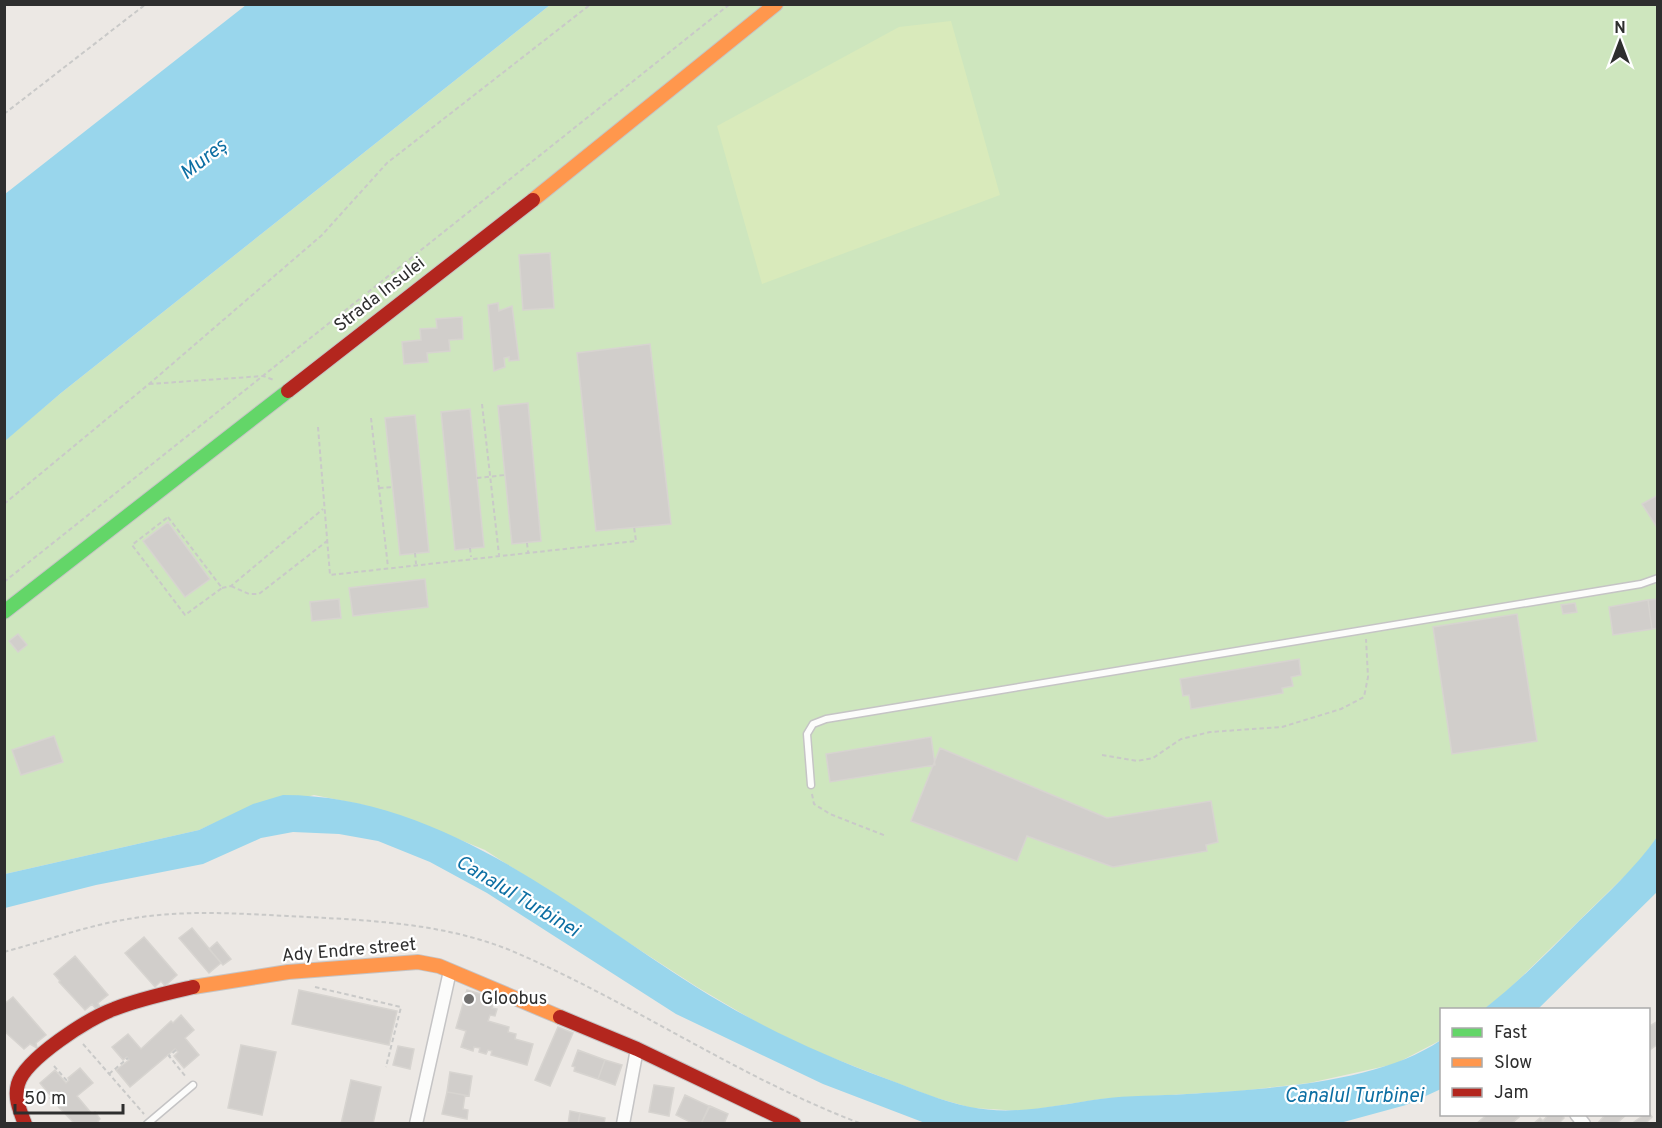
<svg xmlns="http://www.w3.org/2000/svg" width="1662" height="1128" font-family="Overpass,sans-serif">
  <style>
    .green { fill: #cee6be }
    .pitch { fill: #d9eabb }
    .water { fill: #99d6ec }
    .building { fill: #d1cecb; stroke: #d7d4d0; stroke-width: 1.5 }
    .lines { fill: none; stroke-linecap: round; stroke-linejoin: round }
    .lane-casing { stroke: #c5c4c5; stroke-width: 9 }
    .street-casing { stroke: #c5c4c5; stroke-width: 15 }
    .fast-casing { stroke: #c5c4c5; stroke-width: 16 }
    .slow-casing { stroke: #c5c4c5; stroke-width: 16 }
    .jam-casing { stroke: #c5c4c5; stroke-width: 16 }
    .path { stroke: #c9c9c8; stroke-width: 2; stroke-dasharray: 4.5 3; stroke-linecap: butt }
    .lane { stroke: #fcfcfb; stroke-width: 6 }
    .street { stroke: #fcfcfb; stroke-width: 12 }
    .fast { stroke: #63d668; stroke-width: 14 }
    .slow { stroke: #ff974d; stroke-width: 14 }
    .jam { stroke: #b3261e; stroke-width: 14 }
    .poi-dot { fill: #706f6e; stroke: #fff; stroke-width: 2 }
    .labels { text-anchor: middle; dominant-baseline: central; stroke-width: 4.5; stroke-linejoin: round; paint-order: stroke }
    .street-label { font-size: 18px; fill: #2e2e2e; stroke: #fff }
    .poi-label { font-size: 18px; fill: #2e2e2e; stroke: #fff; text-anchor: start }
    .water-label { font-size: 20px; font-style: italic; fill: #0d6fa3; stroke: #fff }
  </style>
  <rect width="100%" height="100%" fill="#ece8e4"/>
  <path class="green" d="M550 5H1657V837L1641 860 1504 994 1484 1009 1442 1010 1441 1040 1395 1064 1309 1083 1240 1091 1101 1099 1024 1111 972 1108 933 1097 815 1051 763 1026 697 987 485 850 424 825 364 805 314 795 221 820 199 830 5 874 4 441 61 393Z"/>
  <path class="pitch" d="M951 21 1000 195 762 284 717 126 899 27Z"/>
  <path class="water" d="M246 5H550L61 393 5 441V194Z
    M283 795C441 795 570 907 696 987 757 1025 820 1054 887 1079 914 1089 941 1101 970 1107 1014 1116 1057 1105 1100 1099 1129 1095 1158 1096 1187 1094 1264 1089 1377 1084 1441 1040V1089L1406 1105 1340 1123H925L823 1084 676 1014 487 893 430 862 378 841 339 834 293 832 261 838 203 864 96 885 5 908V874L199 830 253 804Z
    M1657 837V892L1538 1009H1484C1518 983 1548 952 1579 921 1607 894 1635 868 1657 837Z"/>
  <path class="building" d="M550 253 554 308 523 310 519 255Z
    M498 303 499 311 512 306 519 360 509 361V357L504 358 505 367 494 371 488 305Z
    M462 317 463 339 449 340 450 351 427 353 428 362 404 364 402 342 421 340 420 329 437 328 436 319Z
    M650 344 671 524 596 531 577 353Z
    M528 403 541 541 512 544 498 406Z
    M470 409 484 547 455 550 441 412Z
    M415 415 429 552 400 555 385 418Z
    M1658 495V529L1642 504Z
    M168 522 210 579 185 597 143 541Z
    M425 579 428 607 353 616 349 588Z
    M339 599 341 618 312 621 310 602Z
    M1658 599V628L1652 629 1648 600Z
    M1648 600 1652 629 1613 635 1609 607Z
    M1575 603 1577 612 1563 614 1561 605Z
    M1517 614 1537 741 1452 754 1433 627Z
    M18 634 27 645 18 652 9 641Z
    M1299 659 1301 675 1291 677 1293 686 1282 688 1283 693 1191 709 1189 695 1183 696 1180 679Z
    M54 736 63 762 21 775 12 750Z
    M931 737 935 765 830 782 826 754Z
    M940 748 1107 818 1211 801 1218 842 1206 845 1207 851 1113 867 1027 836 1017 861 911 821Z
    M192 928 221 963 209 973 179 938Z
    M144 937 177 975 165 986 161 981 155 987 125 953Z
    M217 942 231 959 223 965 209 949Z
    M75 956 108 995 98 1003 100 1007 95 1008 92 1004 85 1010 59 982 60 981 54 974Z
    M299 990 397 1011 389 1045 292 1024Z
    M467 990 495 998 492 1008 497 1009 495 1016 490 1015 488 1021 509 1027 508 1032 516 1034 515 1039 533 1044 527 1065 491 1055 492 1051 488 1050 486 1054 479 1052 480 1048 474 1047 473 1051 461 1047 466 1031 456 1028Z
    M13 997 46 1035 36 1043 37 1048 30 1044 24 1049 4 1031V1004Z
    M181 1015 194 1030 185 1038 199 1055 184 1068 174 1056 178 1052 175 1049 130 1087 116 1070 129 1060 127 1057 123 1060 112 1047 128 1034 141 1049 171 1021 173 1023Z
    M1658 1021V1044L1648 1051V1027Z
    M558 1027 573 1033 550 1086 535 1080Z
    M241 1045 276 1052 262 1115 228 1108Z
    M398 1046 414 1049 410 1069 393 1065Z
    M578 1050 605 1060 598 1079 574 1071 575 1067 572 1066Z
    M605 1060 622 1065 615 1085 598 1079Z
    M80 1068 93 1083 77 1096 92 1114 95 1112 100 1119 98 1121 100 1124H75L50 1098 51 1096 40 1083 55 1070 66 1083 69 1080 68 1078Z
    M450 1072 472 1076 469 1096 447 1092Z
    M351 1080 381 1087 373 1124H341Z
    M654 1085 674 1088 669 1116 649 1112Z
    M447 1092 465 1095 463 1109 468 1110 467 1119 442 1114Z
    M685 1095 709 1106 701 1124H694L676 1115Z
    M710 1106 728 1114 724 1124H701Z
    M570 1111 580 1113 578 1124H568Z
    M1648 1112 1652 1117 1645 1124 1634 1122Z
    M580 1113 605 1118 604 1124H578Z
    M1488 1114H1517L1519 1117 1511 1124H1476Z
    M1549 1114H1561L1564 1118 1558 1124H1533L1540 1118 1543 1121Z
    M1606 1114H1627L1616 1124H1597Z"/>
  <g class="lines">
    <defs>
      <path id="lane" d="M811 785 807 734 813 724 826 719 1641 584 1658 578
        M147 1124 193 1085"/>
      <path id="street" d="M1576 1114 1584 1124
        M416 1124 450 971
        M623 1124 637 1049"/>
      <path id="fast" d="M4 612 288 391"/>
      <path id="slow" d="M533 200 776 4
        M193 987 288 972 418 962 439 966 560 1017"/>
      <path id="jam" d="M288 391 533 200
        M560 1017 637 1049 794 1124
        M25 1124C20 1111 14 1098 18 1084 25 1059 89 1018 114 1009 139 999 167 993 193 987"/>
    </defs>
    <use href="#lane" class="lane-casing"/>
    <use href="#street" class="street-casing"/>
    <use href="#fast" class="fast-casing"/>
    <use href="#slow" class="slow-casing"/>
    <use href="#jam" class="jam-casing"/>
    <path class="path" d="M4 114 146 4
      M149 384 263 376 274 380
      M482 404 499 555
      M371 418 388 567
      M318 427 330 575 636 541 634 527
      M477 478 505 475
      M379 488 393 487
      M4 504 149 384 322 235 387 163 591 4
      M168 517 222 588 185 615 132 545Z
      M527 543 528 552
      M470 548 471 557
      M415 553 416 564
      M4 582 730 4
      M231 586 249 594H259L327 541
      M222 588 231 586 323 509
      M1102 755 1137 761 1153 758 1181 739 1210 732 1282 727 1341 709 1364 697 1368 677 1366 639
      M812 794 814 804 830 814 886 836
      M4 952C45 941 86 926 128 919 181 910 233 913 287 916 364 920 447 922 519 954 636 1005 742 1079 862 1124
      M315 987 401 1007 386 1067
      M83 1044 144 1114
      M176 1050 169 1056 186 1077
      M54 1066 68 1082
      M109 1074 128 1058
      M70 1124H72"/>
    <use href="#lane" class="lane"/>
    <use href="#street" class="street"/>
    <use href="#fast" class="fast"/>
    <use href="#slow" class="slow"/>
    <use href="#jam" class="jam"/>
  </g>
  <circle class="poi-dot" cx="469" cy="999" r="6"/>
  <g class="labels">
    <g class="street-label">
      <text transform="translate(380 295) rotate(-38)">Strada Insulei</text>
      <text transform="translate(349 951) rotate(-5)">Ady Endre street</text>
    </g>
    <g class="poi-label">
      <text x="481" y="999">Gloobus</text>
    </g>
    <g class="water-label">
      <text transform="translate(204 160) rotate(-38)">Mureș</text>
      <text transform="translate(517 897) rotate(31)">Canalul Turbinei</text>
      <text x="1354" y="1097">Canalul Turbinei</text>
    </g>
  </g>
  <rect width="1662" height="1128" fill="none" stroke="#2e2e2e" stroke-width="12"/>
  <rect x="1440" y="1008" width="210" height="108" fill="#ffffff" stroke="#ababab" stroke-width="1.5"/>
  <rect x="1452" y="1028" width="30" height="9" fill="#63d668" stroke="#ababab" stroke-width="1.5"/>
  <text x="1494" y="1038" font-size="18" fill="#2e2e2e">Fast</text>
  <rect x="1452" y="1058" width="30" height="9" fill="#ff974d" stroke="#ababab" stroke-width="1.5"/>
  <text x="1494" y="1068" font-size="18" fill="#2e2e2e">Slow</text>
  <rect x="1452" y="1088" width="30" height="9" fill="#b3261e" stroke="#ababab" stroke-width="1.5"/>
  <text x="1494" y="1098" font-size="18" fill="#2e2e2e">Jam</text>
  <g transform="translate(1620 42)" stroke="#ffffff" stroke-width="4.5" paint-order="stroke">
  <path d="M0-4.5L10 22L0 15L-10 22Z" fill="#2e2e2e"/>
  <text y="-9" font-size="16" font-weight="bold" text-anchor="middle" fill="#2e2e2e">N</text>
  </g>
  <path d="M15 1104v9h108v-9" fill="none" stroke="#2e2e2e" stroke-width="3"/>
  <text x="24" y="1104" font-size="18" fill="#2e2e2e" stroke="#ffffff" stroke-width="4.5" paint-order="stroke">50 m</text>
</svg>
